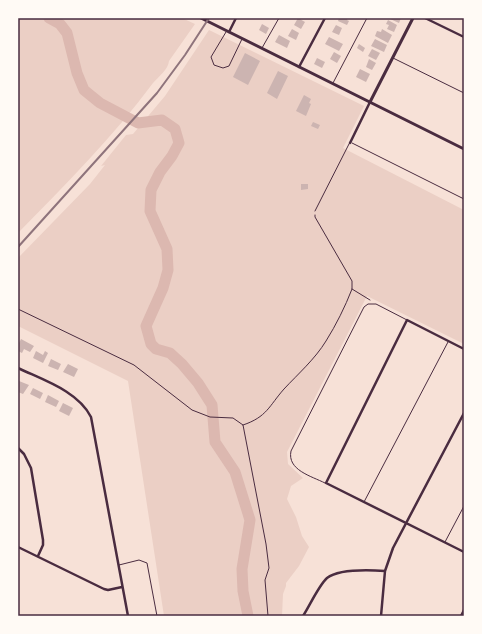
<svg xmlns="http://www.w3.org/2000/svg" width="482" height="634" font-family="Manrope,sans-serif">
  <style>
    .green { fill: #ebcfc5 }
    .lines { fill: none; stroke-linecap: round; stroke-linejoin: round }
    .river { stroke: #dcb8b0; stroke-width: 11 }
    .building { fill: #ccb4b1 }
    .path { stroke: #4a2c40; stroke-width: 1 }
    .service { stroke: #4a2c40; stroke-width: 1 }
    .minor { stroke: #4a2c40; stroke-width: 2.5 }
    .tertiary { stroke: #4a2c40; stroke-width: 3 }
    .rail { stroke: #8f747c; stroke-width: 2 }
    .neatline { fill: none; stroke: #4a2c40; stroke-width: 1.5 }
  </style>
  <rect width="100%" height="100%" fill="#f7e1d7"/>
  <path class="green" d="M18 18H182L195 24 169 61C168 70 159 76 153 83 113 137 65 185 18 233Z
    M209 30 364 106 343 148 464 210V344L367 296 287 452 288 464 303 478 291 486 287 499 296 517 302 536 309 547 299 566 286 583V586L283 594 282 616H164L128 381 18 326V258L90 184 105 165 101 166 126 135 133 134 165 96Z"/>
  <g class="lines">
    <path class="river" d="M49 18 60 24 67 33 77 73 84 90 100 103 138 123 162 120 175 129 179 143 172 156 160 172 151 190 150 211 167 249 168 270 163 288 146 326 151 344 156 349 170 353 182 364 198 383 212 405 215 442 235 472 250 520 242 569 243 591 248 616"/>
  </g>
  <path class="building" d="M298 18 305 22 301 29 294 25Z
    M339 18H348L347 20 349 21 347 25 338 21Z
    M388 18H401L399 23Z
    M388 20 397 25 394 32 387 29 389 25 386 24Z
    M262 24 269 28 266 34 259 30Z
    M336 25 342 28 339 35 332 32Z
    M292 29 299 33 296 40 288 36Z
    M382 29 392 35 388 43 375 36 377 31 381 32Z
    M279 35 290 41 287 48 275 42Z
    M329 37 343 44 339 51 325 44Z
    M375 39 387 45 384 52 371 46Z
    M359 44 365 48 363 52 357 48Z
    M372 49 380 53 376 60 368 56Z
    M334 52 341 56 337 63 330 59Z
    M245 53 260 61 248 85 233 77Z
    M317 58 325 62 322 68 314 64Z
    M369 59 376 63 372 70 366 67Z
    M360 69 370 74 366 82 356 77Z
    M278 71 288 76 277 99 267 93Z
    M304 95 311 99 309 103 311 104 306 116 296 111Z
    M313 122 320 125 318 129 311 126Z
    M301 184H308V189L301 190Z
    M21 339 34 346 30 352 24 349 22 353 18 351V345Z
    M36 351 43 355 45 351 48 353 43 363 33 358Z
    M51 359 61 364 58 370 48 366Z
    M68 364 78 369 74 377 63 372Z
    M19 381 29 385 23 394 18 392 19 389 18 388Z
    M33 388 43 393 40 399 30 394Z
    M48 395 59 401 56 407 45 402Z
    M63 403 73 408 69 416 59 411Z"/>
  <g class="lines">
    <path class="path" d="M352 289 370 300
      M18 309 134 365 192 410 210 417 233 418 243 425 266 544 269 568 265 580 268 616
      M243 425C267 417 269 406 284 389 298 374 315 359 326 341 336 325 345 307 352 289V281L315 217V215"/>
    <path class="service" d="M226 32 211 57 214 65 223 68 229 66 242 39
      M262 48 279 18
      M393 58 464 93
      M333 83 367 18
      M352 143 464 199
      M315 211 349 144
      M325 483C311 476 287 470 291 451L364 307 368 304H376L407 320
      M364 502 448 342
      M445 542 464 506
      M119 565 139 560 147 563 157 616"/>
    <path class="minor" d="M425 18 464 37
      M229 32 236 18
      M299 67 325 18
      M350 143 370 102
      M464 349 407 320 326 483 464 552
      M18 368C43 380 78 391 91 417L128 616
      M18 448 24 454 31 468 43 540V545L38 556
      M18 547 104 589 108 590 122 587
      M303 616C309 607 319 585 327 578 339 569 370 570 385 571
      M381 616 385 571 393 548 464 413
      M461 616 464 610"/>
    <path class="tertiary" d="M201 18 464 149
      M370 102 413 18"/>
    <path class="rail" d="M18 247 157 93 185 55 209 18"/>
  </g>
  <rect width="482" height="634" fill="none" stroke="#fffaf5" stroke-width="38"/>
  <rect x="19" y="19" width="444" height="596" class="neatline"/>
</svg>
